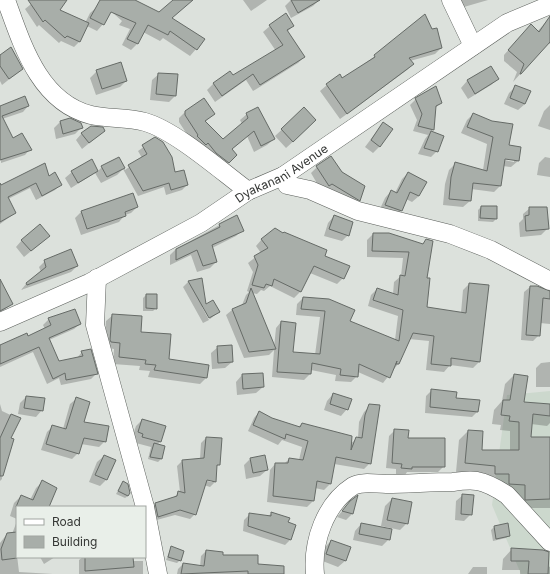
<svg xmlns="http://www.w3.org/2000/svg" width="550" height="574" font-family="Inter,sans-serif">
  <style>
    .built { fill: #ccd8cd }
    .shadow { fill: #0003; fill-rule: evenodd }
    .building { fill: #a8aea9; stroke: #666b67 }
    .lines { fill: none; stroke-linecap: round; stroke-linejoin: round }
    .minor-casing { stroke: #5b5f5b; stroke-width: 19 }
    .minor { stroke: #fff; stroke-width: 18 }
    .labels { text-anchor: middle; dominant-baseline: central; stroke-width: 3; stroke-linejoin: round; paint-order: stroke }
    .street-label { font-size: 12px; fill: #363836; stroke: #e9efe9 }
  </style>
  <rect width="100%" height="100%" fill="#dce1dc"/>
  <path class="built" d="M550 391V574H521L492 505 507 395Z"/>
  <path class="shadow" d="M36 0H66L59 11 85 23 90 13 97 7 103 24 97 31 87 26 79 42 74 47 61 41 59 43 39 25 37 27 25 9Z
    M121 0H132L159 13 175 0H184L172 18 196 49 190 56 163 38 160 41 143 32 137 44 131 50 122 45 130 29 119 25 122 21 113 13Z
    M243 0H267L251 11Z
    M291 0H319L313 6 291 18 285 6Z
    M452 0H488L457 9Z
    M550 17V44L548 43 513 82 517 72 504 61V55L523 34 537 32Z
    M270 26H293L287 32 304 57 298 63 253 91 246 80 215 102 207 90 213 84 230 72 233 76 276 51 263 32Z
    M441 48 435 54 410 61 413 64 407 70 340 119 320 91 327 85 342 80 375 56Z
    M0 56 22 69 2 85 0 81Z
    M491 67 498 79 491 85 468 99 461 88 467 81Z
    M97 71 126 81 120 87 96 95 90 78Z
    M159 74 175 96 169 102 150 100 152 80Z
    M516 86 525 104 518 110 504 104 509 93Z
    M416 99 441 103 434 109 433 130 431 132 437 151 431 157 418 154 425 139 428 135 413 131 417 120 410 105Z
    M550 105V130L538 126 544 111Z
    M28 106 23 112 2 119 13 140 30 149 25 155 1 163 0 107Z
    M304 109 309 127 286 148 275 136Z
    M186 111 214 114 205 122 223 140 242 124 240 120 247 114 274 139 267 145 254 152 247 136 231 150 229 162 221 168 192 142 179 122V118Z
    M473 114 508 146 520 148 518 161 511 167 503 166 500 186 494 192 471 189 470 201 463 207 443 205 445 184 449 170 456 163 483 170 487 144 461 133 467 120ZM500 158 514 160V162L500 159Z
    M70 119 81 128 75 134 56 139 54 128 60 122Z
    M383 123 380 146 373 153 365 147Z
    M104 131 82 149 76 140 82 133Z
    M155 139 175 174 187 185 182 190 166 195 164 187 138 196 123 169 117 175 101 183 95 173 71 188 65 178 72 172 91 161 97 172 102 167 119 158 125 170 142 158 138 151Z
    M545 157 550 158V177L537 175 539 163Z
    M317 167 359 200 353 206 322 192 311 173Z
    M408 173 419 196 412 202 406 199 401 211 394 217 379 211 385 198 391 191 395 193 402 179Z
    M48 177 61 184 55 190 36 200 30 188 8 199 15 213 0 224V186Z
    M132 194 137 207 131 213 125 215 119 222 81 235 75 218 81 212Z
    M481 207 496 219 493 222 478 221V210Z
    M530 208 548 228 541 235 520 237 519 223 523 219V214Z
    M236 216 242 230 236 236 212 248 216 262 210 268 197 272 191 255 170 265V255L176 249Z
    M334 216 348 235 342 241 324 236 328 223Z
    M373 234 422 245 426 240V307L461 313 463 290 469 284 479 362 473 368 450 365 444 372 426 370 429 341 409 339 398 364 383 383 358 372 357 376 351 382 335 381 336 375 311 370 310 374 304 380 272 377 274 350 269 355 244 358 226 315 232 310 242 305 246 295 249 292 247 291 253 272 248 263 261 253 256 246 262 239 324 256 343 278 337 284 310 273 300 292 294 298 270 286 264 291 261 290 257 294 252 293 274 348 276 328 281 322 292 353 315 355 320 317 296 315 297 304 303 298 349 322 395 340 398 316 368 306 371 295 377 289 393 294 394 282 401 276 403 258 367 257V240Z
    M22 240 42 242 24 257 16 247Z
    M45 261 77 266 71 272 21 290 26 284 41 272 39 267Z
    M201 280 205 306 219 312 210 319 204 307H202L209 320 203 323 183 287 188 282Z
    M0 285 12 304 0 313Z
    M530 287 550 293V324L540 323 539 335 533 341 521 340 524 292Z
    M146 295 156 308 153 311H143V298Z
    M113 315 140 333 168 360 206 378 200 384 148 377 150 371 139 370 140 366 113 364 114 349 104 347 106 321Z
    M49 319 80 324 74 329 49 340 58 362 76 359 82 352 96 374 91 379 61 385 59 378 47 384 33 352 0 367V345L27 337 45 329 43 325Z
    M218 347 232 362 225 368 212 369 211 353Z
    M550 362V387H536V368L541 363Z
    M262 374 263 387 256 393 237 395 236 382 242 375Z
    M514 375 523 403 550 405V423L547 426 531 424 530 438H550V508H517L486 475 456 472 459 440 468 431 481 451H510V431L500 430 501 425 492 424 494 410 502 401 505 384Z
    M432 390 455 399 477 412 472 417 425 413 426 396Z
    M333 394 347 409 341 416 324 410 327 401Z
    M26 397 42 410 36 417 18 414 20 403Z
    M76 399 82 423 105 441 99 447 81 444 78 453 72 459 41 450 47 432 53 426 63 429 70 404Z
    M0 404 2 411 19 419 10 439 1 465 2 479 0 481Z
    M370 406V463L364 469 334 464 330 484 324 490 315 488 313 501 307 507 267 502 270 470 275 464H284L289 459 299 460 302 447 282 440 278 445 248 431 254 418 259 412 272 419 298 427 302 424 350 444 358 438 359 422 364 412Z
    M142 420 160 442 157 445 164 446 161 459 158 462 148 459 151 447 136 443 137 440 132 438 136 426Z
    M395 430 407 439 444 466 438 472H407L405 475 396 474V469L386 468 389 436Z
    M206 438 219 464 215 468V482L210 487 204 485 195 514 190 519 175 515 153 521 150 509 155 503 174 497 180 492 177 466 182 461 200 459 201 443ZM202 480H212V482Z
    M104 456 106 480 100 486 89 482 97 462Z
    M250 459 267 470 260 476 246 479 244 465Z
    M42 482 48 505 53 507H17V519L10 516 14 503 21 496 30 500 36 488Z
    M123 482 128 496 125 498 116 494Z
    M463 495 471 514 464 521 455 520 456 501Z
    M392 499 407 523 400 530 381 526 385 506Z
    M344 509 352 514 346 520 337 517Z
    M272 513 295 526 290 540 285 545 243 531 244 520 250 514 268 516Z
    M17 521V539H15L19 572 53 574H0V543L7 534H12Z
    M361 524 389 539 382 546 353 540 355 531Z
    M507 525 509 535 506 538 493 541 491 530 494 527Z
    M331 541 350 548 345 561 338 567 320 560 325 547Z
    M171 548 180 560 177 563 166 560Z
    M512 549 550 567V574H520V570H502L503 559Z
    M206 551 257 565 277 574H177L178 569 183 564 200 567 201 556Z
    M40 557H55L44 564Z
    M83 557H132V561H143V574H79V560Z
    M473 567H487V574H468Z"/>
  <path class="building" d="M28 0H67L60 10 89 23 80 42 67 36 65 38 45 20 43 22Z
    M100 0H135L159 12 173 0H193L172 18 205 39 197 50 170 31 168 35 148 25 138 44 127 39 136 23 111 12 104 25 90 18Z
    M291 0H320L298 13Z
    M286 13 294 26 287 30 305 57 260 85 253 74 222 96 213 83 230 71 233 75 283 45 269 25Z
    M425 14 432 29 437 28 442 48 409 58 414 64 347 114 326 84 340 74 342 78 375 57 374 55Z
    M550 16V42L521 74H520L524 64 508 50 531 24 539 32Z
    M11 47 23 69 9 79 0 66V55Z
    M121 62 127 81 102 89 96 70Z
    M491 66 499 79 475 94 467 80Z
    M158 73 178 74 176 96 156 94Z
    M515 85 531 91 525 104 510 98Z
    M436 86 442 103 436 106 434 130 418 126 422 114 415 98Z
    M25 96 29 106 2 116 13 138 22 133 32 150 0 160V106Z
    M204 98 215 114 205 121 223 139 248 118 246 113 258 107 275 139 261 146 254 131 232 149 237 155 229 163 216 153 208 143 206 145 197 136 198 135 185 115V111Z
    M304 107 316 120 293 142 281 129Z
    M473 113 492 121 513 124 509 145 521 147 519 161 505 159 501 186 473 183 471 201 449 199 451 177 455 162 487 171 493 137 467 127Z
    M70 118 81 123 83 128 63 134 60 121Z
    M383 122 393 129 380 147 371 140Z
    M91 126 103 127 105 131 89 143 81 133Z
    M431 131 444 136 438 152 424 148Z
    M155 137 163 142 172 157 175 172 184 170 188 185 171 190 169 183 143 191 128 165 147 154 142 145Z
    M331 156 342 172 365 186 360 201 332 184 329 186 316 166Z
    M119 157 125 168 107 177 101 166Z
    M92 159 98 171 78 183 71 171Z
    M45 163 49 176 55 172 62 185 42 196 36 183 8 197 16 213 0 222V183L1 185Z
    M408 172 427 182 419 196 410 192 402 211 385 205 391 190 397 193Z
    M133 193 138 207 125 212 126 216 87 229 81 211Z
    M481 206H497V219L480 218Z
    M529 207H547L549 229 526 231 525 216 529 215Z
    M237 215 244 231 212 245 217 262 203 266 197 250 176 260V249L220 227 219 224Z
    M334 215 353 222 349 236 329 229Z
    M40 224 50 236 31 251 21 240Z
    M275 228 283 233 284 232 327 250 325 256 350 266 344 279 314 266 301 292 274 279 272 286 266 284 264 288 252 285 258 265 254 256 268 248 261 239Z
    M373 233H389L423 244 426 239 433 241 427 278H430L427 307 466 313 469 283 489 285 480 362 451 358V366L431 364 434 336 413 333 399 364H396L397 361 390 378 359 364 358 377 340 375 341 369 312 363 311 374 277 372 281 321 296 323 293 352 320 354 325 311 301 309 303 297 329 299 355 310 350 321 399 341 403 310 373 300 377 288 398 295 400 275 405 276 409 252 372 251Z
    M71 249 78 266 27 285 26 283 46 267 44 260Z
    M202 278 206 304 213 300 220 312 209 318 188 281Z
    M0 279 13 304 0 311Z
    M530 286H537L550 291V299L543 298 540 336 526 335Z
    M251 288 276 349 249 352 232 309 246 303Z
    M146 294H157V309L146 308Z
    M75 309 81 324 49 338 59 361 83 356 81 351 91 349 98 374 66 380 65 373 53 379 39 347 0 364V345L27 333 28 336 51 325 48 318Z
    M112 314 142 316 141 332 171 334 169 359 209 365 207 378 154 370 156 365 145 364 146 360 119 357 120 343 111 342 110 340Z
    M232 345 233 362 218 363 217 346Z
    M263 373 264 387 243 389 242 374Z
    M514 374 528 376 524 402 550 404V416L533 414 531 437H550V499L525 500V485L509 484V474H495V466L465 463 468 430 483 431 482 450H519V422L509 421 510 416 501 415 503 400H510Z
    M431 389 457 392 456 398 480 400 478 412 430 407Z
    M333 393 352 399 348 410 330 404Z
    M26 396 45 398 43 411 24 408Z
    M76 397 90 402 84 422 109 426 106 442 84 438 79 454 46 444 52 425 66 429Z
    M369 404 380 405 371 464 336 457 331 484 317 481 314 501 273 496 275 463H288L289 458 303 460 308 441 286 434 285 439 253 425 259 411 272 418 300 427 302 423 352 436 351 450 356 437 362 438 365 415Z
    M11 414 21 418 11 438 14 439 3 476H0V438Z
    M142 419 166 426 161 442 142 437 143 434 138 432Z
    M394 429 409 430 408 438H445V467H412V469L401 468 402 464 392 463Z
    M206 437 222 438 220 465H217L216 482 207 480 196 515 180 510 158 517 155 503 177 496 178 491 185 493 182 460 204 458Z
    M154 443 165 446 162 459 150 457Z
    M104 455 116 460 107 480 95 475Z
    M265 455 268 470 253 473 250 458Z
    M42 480 57 488 49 507H16L21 495 33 500Z
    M123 481 128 484 130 493 128 496 118 491Z
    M462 494 474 495 472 515 461 514Z
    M358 495 353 514 342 511 350 501Z
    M392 498 412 502 408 524 387 520Z
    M271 512 290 518 288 522 296 525 291 540 248 526 249 513 271 516Z
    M361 523 392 529 390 540 359 534Z
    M508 523 510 536 496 539 494 526Z
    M17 532V558L2 560 1 549 7 533Z
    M331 540 351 547 346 561 326 554Z
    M171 546 184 551 181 561 168 557Z
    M511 548 543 550 549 552 548 574H528L529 561H511Z
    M206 550 223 552V555H258V564L284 566V574H248V571L181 574 183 563 204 566Z
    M85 557H133L134 567 85 571Z"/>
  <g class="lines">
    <defs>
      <g id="minor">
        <path d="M6 0C22 44 39 102 91 115 108 119 128 117 145 122 176 131 221 171 248 191"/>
        <path d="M451 0 473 46"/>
        <path d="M283 176 287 185 310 190 358 211 450 234 491 250 550 281"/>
        <path d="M97 278 95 325 145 507"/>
        <path id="s1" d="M0 322 89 283 201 223 248 191 283 176 507 23 550 5"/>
        <path d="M145 507 158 574"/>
        <path d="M315 574C312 542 325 504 353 486 362 481 376 484 386 484 409 484 430 482 453 482 460 481 470 480 477 481 488 483 498 489 507 495L550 542"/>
      </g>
    </defs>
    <use href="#minor" class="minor-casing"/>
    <use href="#minor" class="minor"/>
  </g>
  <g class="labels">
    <g class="street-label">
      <text stroke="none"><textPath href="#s1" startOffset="319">Dyakanani Avenue</textPath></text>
    </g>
  </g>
  <rect x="16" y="506" width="130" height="52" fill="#e9efe9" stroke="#a1a6a1"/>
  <rect x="24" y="519" width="20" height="6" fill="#ffffff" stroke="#a1a6a1"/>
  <text x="52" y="526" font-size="12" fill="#363836">Road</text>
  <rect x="24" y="536" width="20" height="12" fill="#a8aea9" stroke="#a1a6a1"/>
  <text x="52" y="546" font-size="12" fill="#363836">Building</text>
</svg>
